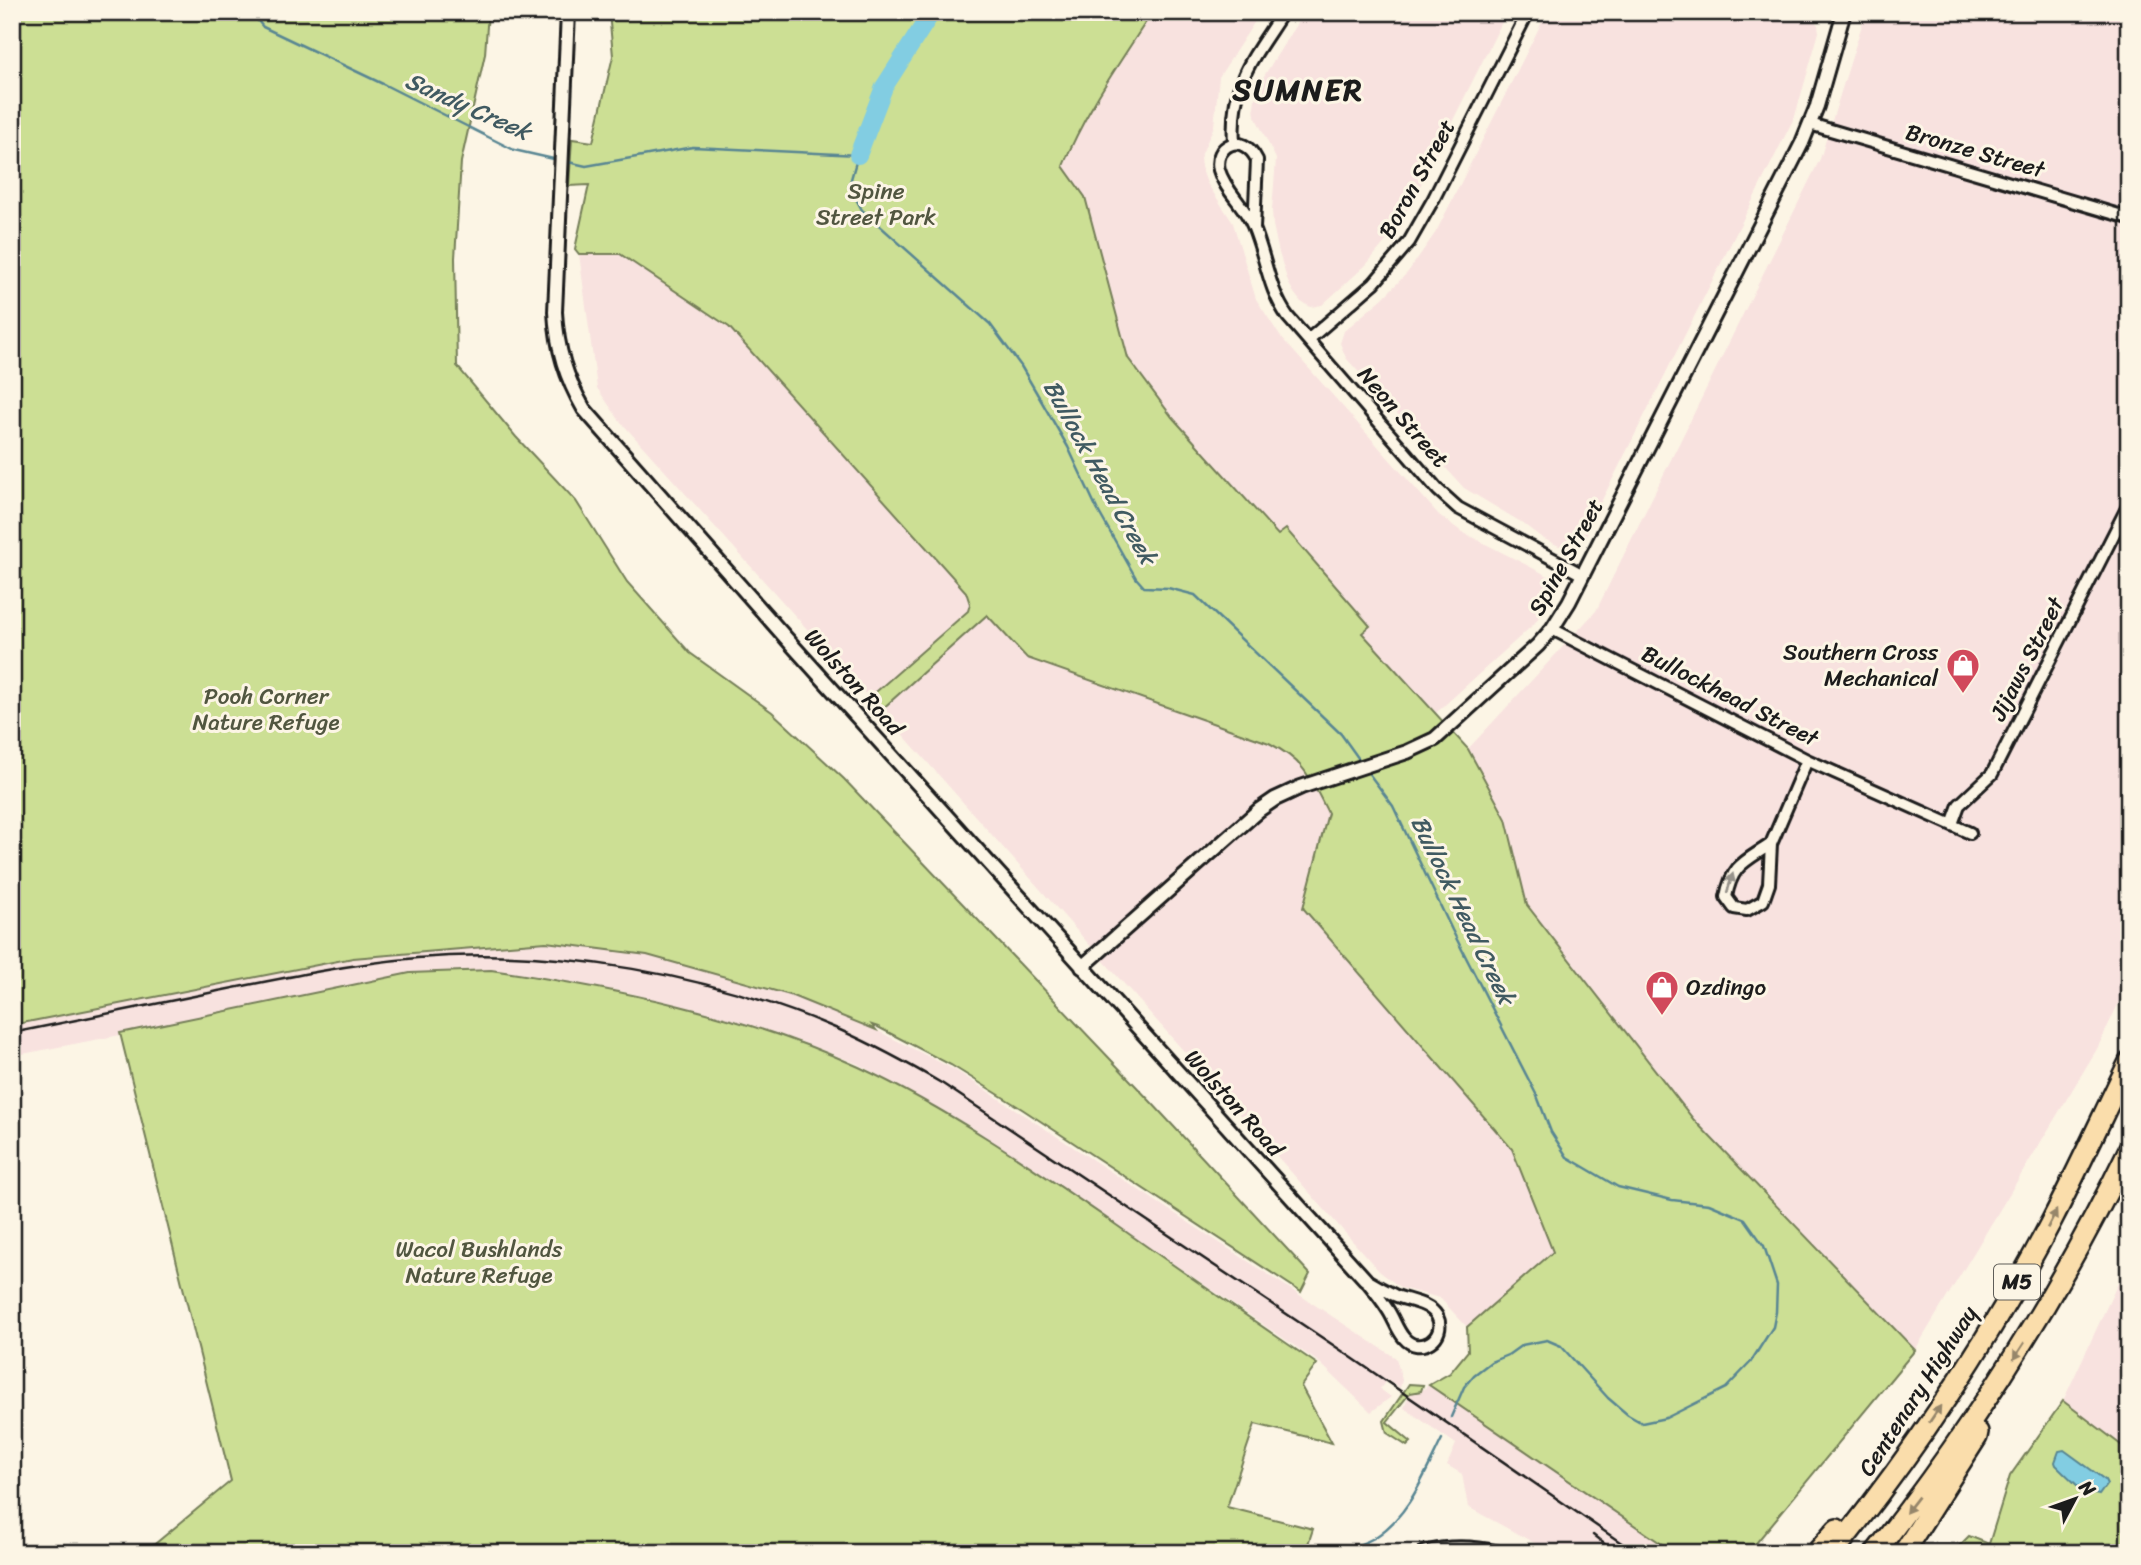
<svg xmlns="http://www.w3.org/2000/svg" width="2141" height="1565" font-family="Sriracha,sans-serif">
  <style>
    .built { fill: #f8e2df }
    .green { fill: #ccdf94; stroke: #747e58; stroke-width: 2 }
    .water { fill: #82cde2; stroke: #598693; stroke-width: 2 }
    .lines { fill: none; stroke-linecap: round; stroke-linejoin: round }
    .stream { stroke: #598693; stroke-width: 2.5 }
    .river { stroke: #82cde2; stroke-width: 18 }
    .minor-casing { stroke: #1c1c1c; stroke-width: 16 }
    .tertiary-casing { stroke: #1c1c1c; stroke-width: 18 }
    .motorway-casing { stroke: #1c1c1c; stroke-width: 24 }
    .minor { stroke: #fcf5e5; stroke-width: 10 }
    .tertiary { stroke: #fcf5e5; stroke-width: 12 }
    .motorway { stroke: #faddab; stroke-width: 19 }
    .rail { stroke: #1c1c1c; stroke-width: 2.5 }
    .oneway { fill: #97938b }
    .oneway2 { fill: #96866b }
    .labels { text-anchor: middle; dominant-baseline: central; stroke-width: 6; stroke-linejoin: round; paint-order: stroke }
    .shield { fill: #fcf5e5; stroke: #5f5d58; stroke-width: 2 }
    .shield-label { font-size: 21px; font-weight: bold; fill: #1c1c1c }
    .street-label { font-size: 23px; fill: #1c1c1c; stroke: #fcf5e5 }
    .park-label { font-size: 23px; fill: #515640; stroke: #fcf5e5 }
    .poi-label { font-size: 23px; fill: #1c1c1c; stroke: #fcf5e5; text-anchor: end }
    .water-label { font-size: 24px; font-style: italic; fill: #405a61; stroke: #fcf5e5 }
    .district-label { font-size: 30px; font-weight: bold; letter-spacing: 2px; fill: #1c1c1c; stroke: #fcf5e5 }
  </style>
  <rect width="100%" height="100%" fill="#fcf5e5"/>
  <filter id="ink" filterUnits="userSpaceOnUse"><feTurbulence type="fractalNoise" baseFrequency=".0143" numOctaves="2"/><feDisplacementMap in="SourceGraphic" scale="14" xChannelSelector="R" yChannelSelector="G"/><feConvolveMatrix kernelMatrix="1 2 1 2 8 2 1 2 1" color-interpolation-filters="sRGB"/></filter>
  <g filter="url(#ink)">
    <path class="built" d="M1152 12H1261L1219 77 1214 126 1200 158 1201 167 1207 183 1233 223 1256 299 1280 336 1439 515 1462 532 1550 577 1554 582 1555 590 1551 599 1534 624 1436 713 1362 633 1172 417 1128 358 1063 166 1075 135 1095 100Z
      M1304 12H1507L1419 188 1397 228 1366 265 1322 305 1311 307 1301 302 1294 293 1288 282 1279 253 1273 225 1272 210 1276 159 1255 116 1254 107 1256 92 1264 76Z
      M1547 12H1798L1812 18 1818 25 1819 32 1795 116 1602 500 1586 536 1574 545 1566 546H1559L1542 538 1521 522 1464 488 1346 358 1340 343 1344 331 1383 298 1408 272 1436 232Z
      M1866 12H2129V981L2097 1049 1915 1350 1694 1120 1527 905 1506 819 1468 749 1596 611 1820 159Z
      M579 254H620L729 327 966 592 970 604 968 610 869 698 620 421 597 388Z
      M987 614 1027 658 1269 743 1284 751 1303 766 1328 813 1303 908 1512 1149 1553 1252 1467 1327 1440 1298 1401 1288 1379 1271 881 710Z
      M503 933 647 955 790 995 876 1030 955 1070 1396 1358 1402 1380 1400 1388 1387 1379 1380 1389 1391 1397 1371 1412 1320 1363 973 1128 858 1064 799 1041 703 1011 621 991 584 986 495 980 244 1011 12 1056V1020L229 975Z
      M2129 1253V1451L2063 1401 2124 1270Z
      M1429 1385 1675 1553H1553L1468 1507 1462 1474 1447 1465 1456 1444 1404 1408 1410 1393 1421 1391Z"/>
    <path class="green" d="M12 12H488L485 54 461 162 455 258 457 366 516 437 576 501 627 582 690 653 772 712 844 779 1152 1103 1310 1274 1301 1292 1022 1109 951 1065 878 1027 872 1025 876 1030 790 995 647 955 546 942 353 958 12 1025Z
      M609 12H1148L1151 14C1119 64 1085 111 1063 166L1085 197 1128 358 1172 417 1278 535 1286 529 1370 626 1362 633 1468 749 1506 819 1527 905 1694 1120 1915 1350 1748 1553H1675L1429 1385 1450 1373 1468 1351 1467 1327 1553 1252 1512 1149 1303 908 1328 813C1310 778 1306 762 1269 743L1027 658 987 615 881 710 869 698 968 611 970 604 966 592 729 327 620 254H579L575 249 589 185 569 186 572 139 593 142 613 56Z
      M491 970C614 988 746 1015 859 1067 948 1109 1031 1166 1112 1222 1180 1270 1248 1317 1317 1364L1301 1386 1332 1443 1255 1424 1227 1507 1313 1529 1305 1553H144L231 1481 120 1033 410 973Z
      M1409 1384 1423 1385 1421 1391 1410 1393 1387 1422 1411 1442 1407 1446 1387 1433 1384 1421Z
      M2063 1401 2129 1451V1553H1957L1956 1549 1969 1536 1989 1544 2010 1476Z"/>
    <path class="water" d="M2064 1450 2105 1480 2107 1484 2099 1495 2083 1491 2056 1465 2055 1462 2059 1451Z"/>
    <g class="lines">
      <path class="stream" d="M251 12 263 27 385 85 514 150 558 160
        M564 161 586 166 693 147 858 155 849 186 862 210 990 324 1021 366 1068 447 1097 509 1136 578 1144 587 1168 588 1195 595 1341 734 1361 762
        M1367 771 1393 806 1452 930 1537 1096 1551 1132 1567 1157 1618 1187 1672 1200 1709 1204 1745 1219 1764 1246 1777 1285 1776 1312 1773 1327 1750 1363 1726 1388 1666 1418 1642 1423 1628 1415 1608 1398 1561 1346 1547 1340 1522 1345 1508 1355 1491 1362 1474 1375 1464 1387 1451 1417
        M1297 1553H1303
        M1332 1553C1345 1549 1362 1545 1374 1538 1409 1516 1424 1475 1442 1439"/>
      <path class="river" d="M858 155 884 87 932 12"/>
      <defs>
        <path id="minor" d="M1810 124 2129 218
          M1234 143C1230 82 1252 60 1283 12
          M1254 228 1257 160C1242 130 1213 146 1219 170 1225 191 1245 206 1253 226 1266 257 1268 289 1288 317L1438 490 1458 508 1583 575
          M1308 340 1374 283 1409 242 1433 200 1528 12
          M1552 629 1807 760 1970 833
          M1952 824 1959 805 1992 774 2129 504
          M1771 844C1745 862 1732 864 1726 897L1734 908 1747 910 1763 901 1769 884 1771 844 1807 760
          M1365 1279C1375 1285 1384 1290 1394 1295 1407 1301 1429 1302 1437 1316 1448 1338 1419 1356 1404 1338 1397 1330 1394 1319 1388 1310 1381 1299 1373 1289 1365 1279Z"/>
        <path id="tertiary" d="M568 12 555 312C557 349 566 378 584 409L793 646 1365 1279
          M1082 967 1259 810 1275 799 1301 787 1407 752 1435 739 1538 645 1552 629 1569 602 1802 143 1817 106 1844 12
          M1424 1553C1449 1546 1474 1547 1499 1553"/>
        <path id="motorway" d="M1816 1553 1837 1529
          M1833 1553C1916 1450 1991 1337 2052 1220 2079 1168 2103 1115 2129 1062
          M1875 1553C1974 1427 2059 1294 2129 1149
          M1903 1553 1977 1437 1978 1432"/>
      </defs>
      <use href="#minor" class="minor-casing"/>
      <use href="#tertiary" class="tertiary-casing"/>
      <use href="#motorway" class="motorway-casing"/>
      <use href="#minor" class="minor"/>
      <use href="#tertiary" class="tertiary"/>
      <use href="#motorway" class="motorway"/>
      <path class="rail" d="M12 1033C80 1019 147 1006 214 992 282 978 348 964 417 958 554 946 714 975 840 1030 876 1046 909 1064 943 1084L1348 1355 1636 1553
        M1593 1535 1616 1553"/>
    </g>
    <defs><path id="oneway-solid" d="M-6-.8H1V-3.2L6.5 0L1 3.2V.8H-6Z" transform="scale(1.75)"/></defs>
    <use class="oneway" href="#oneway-solid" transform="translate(1730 883) rotate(-73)"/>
    <g class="oneway2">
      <use href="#oneway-solid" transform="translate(2052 1219) rotate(-63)"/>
      <use href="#oneway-solid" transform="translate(2019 1351) rotate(123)"/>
      <use href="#oneway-solid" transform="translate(1935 1414) rotate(-56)"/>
      <use href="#oneway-solid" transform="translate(1912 1505) rotate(128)"/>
    </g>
  </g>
  <defs>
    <symbol id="shop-pin" viewBox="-11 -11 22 30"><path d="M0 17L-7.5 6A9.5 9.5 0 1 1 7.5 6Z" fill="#d1495b" stroke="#fcf5e5"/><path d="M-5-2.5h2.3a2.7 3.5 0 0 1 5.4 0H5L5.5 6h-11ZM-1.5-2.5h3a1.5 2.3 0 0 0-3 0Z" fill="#fff"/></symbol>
  </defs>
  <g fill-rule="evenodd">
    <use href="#shop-pin" x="1944" y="646" width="38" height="52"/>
    <use href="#shop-pin" x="1643" y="968" width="38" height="52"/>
  </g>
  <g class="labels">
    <rect class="shield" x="1994" y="1264.5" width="46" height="35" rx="5"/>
    <g class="shield-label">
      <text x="2017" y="1282">M5</text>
    </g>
    <g class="street-label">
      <text transform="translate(1975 151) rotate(16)">Bronze Street</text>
      <text transform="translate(1417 179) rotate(-61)">Boron Street</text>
      <text transform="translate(1403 417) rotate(49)">Neon Street</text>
      <text transform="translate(1566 557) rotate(-61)">Spine Street</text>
      <text transform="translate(2027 659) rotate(-63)">Jijaws Street</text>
      <text transform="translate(854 682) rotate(48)">Wolston Road</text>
      <text transform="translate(1730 696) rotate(27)">Bullockhead Street</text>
      <text transform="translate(1234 1103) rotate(48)">Wolston Road</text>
      <text transform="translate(1918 1391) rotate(-57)">Centenary Highway</text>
    </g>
    <g class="park-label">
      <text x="876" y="191">Spine<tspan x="876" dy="26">Street Park</tspan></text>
      <text x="266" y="696">Pooh Corner<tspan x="266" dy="26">Nature Refuge</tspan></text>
      <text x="479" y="1249">Wacol Bushlands<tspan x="479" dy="26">Nature Refuge</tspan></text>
    </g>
    <g class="poi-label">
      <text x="1938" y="652">Southern Cross<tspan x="1938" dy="26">Mechanical</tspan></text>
      <text x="1686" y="987" text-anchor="start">Ozdingo</text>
    </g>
    <g class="water-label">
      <text transform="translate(468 106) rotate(24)">Sandy Creek</text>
      <text transform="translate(1100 472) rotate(61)">Bullock Head Creek</text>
      <text transform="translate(1463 910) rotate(64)">Bullock Head Creek</text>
    </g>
    <g class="district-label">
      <text x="1298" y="90">SUMNER</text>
    </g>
  </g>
  <rect width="2141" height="1565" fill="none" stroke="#fcf5e5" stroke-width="42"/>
  <rect x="21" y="21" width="2099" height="1523" fill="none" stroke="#1c1c1c" stroke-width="2.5" filter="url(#ink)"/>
  <g transform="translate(2075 1499) rotate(49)" stroke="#fcf5e5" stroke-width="5" paint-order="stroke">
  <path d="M0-5L12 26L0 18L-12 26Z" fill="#1c1c1c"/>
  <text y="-10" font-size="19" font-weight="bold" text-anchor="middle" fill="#1c1c1c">N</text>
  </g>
</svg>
